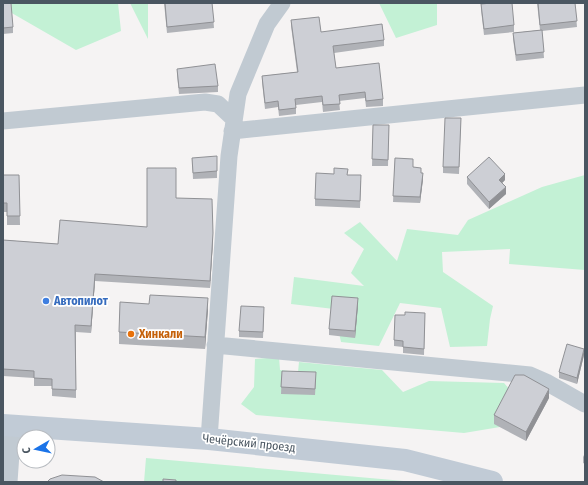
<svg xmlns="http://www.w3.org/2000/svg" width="588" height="485" font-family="'Fira Sans Condensed',sans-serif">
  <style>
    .green { fill: #c3f1d5 }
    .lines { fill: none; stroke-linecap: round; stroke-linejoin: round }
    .street { stroke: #c1cad2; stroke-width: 17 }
    .secondary { stroke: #c1cbd6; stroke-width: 22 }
    .wall { fill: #b0b2b7 }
    .shaded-wall { fill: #909195 }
    .building { fill: #cdcfd5; stroke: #909195 }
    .shop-dot { fill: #3f7fe0; stroke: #fff; stroke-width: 1.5 }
    .food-dot { fill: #e8710a; stroke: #fff; stroke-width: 1.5 }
    .labels { text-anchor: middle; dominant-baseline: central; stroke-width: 3.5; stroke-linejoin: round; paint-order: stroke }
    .shop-label { font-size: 12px; font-weight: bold; fill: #366cbe; stroke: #fff; text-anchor: start }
    .food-label { font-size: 12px; font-weight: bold; fill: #c56008; stroke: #fff; text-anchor: start }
    .street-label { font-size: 12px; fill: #4a5661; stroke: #fff }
  </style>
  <rect width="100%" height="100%" fill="#f5f3f3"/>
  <path class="green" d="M3 3H118L121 31 76 50 3 8Z
    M130 3H148V39Z
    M379 3H437V25L396 38Z
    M585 175V270L509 264 510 249 442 252 443 272 493 306 490 319 487 346 450 347 441 308 400 303 379 346 341 342 334 309 291 304 294 277 364 286 351 273 364 249 344 233 360 222 397 261 407 229 458 235 468 220 542 187Z
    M279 357 280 370 298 372 299 362 382 370 403 392 429 381 504 383 518 399 506 426 464 433 256 415 241 404 254 387 255 359Z
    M146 458 415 482H144Z"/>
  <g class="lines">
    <path class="street" d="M3 121 205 102 218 104 234 119
      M232 131 585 95
      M215 345 530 375 546 382 585 404
      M209 439 229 156 238 94 267 24 282 3
      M9 482 13 425"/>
    <path class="secondary" d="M3 425 209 439 405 460 492 482"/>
  </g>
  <path class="wall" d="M3 3 13 27V33L3 34Z
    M164 3H212L214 28 167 33Z
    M537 3H575L577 27 542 31 544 58 516 61 513 39V33L540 30Z
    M481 4 514 25V32L484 35 481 10Z
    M291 20 321 32 384 40V46L334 53 336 68 383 99V106L366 107 365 98 339 101 340 110 323 112 322 102 296 105V114L279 116 278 107 265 109 262 82V76L297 72 291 26Z
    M177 69 218 86V92L179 94 177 75Z
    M461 118 459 174 443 173V167Z
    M373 125H389L388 166H372Z
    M192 158 217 171V178L193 179Z
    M395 158 413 167 421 173 423 179 420 203 393 202Z
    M3 175H19L20 225H7V212H3Z
    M348 175 361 181 360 208 315 206V199Z
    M467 177 505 180 502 183 506 194 489 209 467 184Z
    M176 198 213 240 210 288 95 281 91 333 76 332V398L52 396V386H34V378L3 376V240L58 244 147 227Z
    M358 305 355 338 329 335V329Z
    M208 309 205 349 119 344V332Z
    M264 313 263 338 239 337V331Z
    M425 313 424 355 403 353V347L394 346V340L405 315Z
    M584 355 577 384 559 378V372Z
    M282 371 316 379 315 395 281 394Z
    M549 398 526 441 494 424V415Z
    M585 453V464L583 463V457Z"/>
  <path class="shaded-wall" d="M423 173V179L420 203V197Z
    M505 174V180L499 186V180Z
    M506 187V194L489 209V202Z
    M213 233V240L210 288V281Z
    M95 274V281L91 333V326Z
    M208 298V309L205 349V337Z
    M358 298V305L355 338V331Z
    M584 349V355L577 384V378Z
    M549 389V398L526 441V432Z"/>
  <path class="building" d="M3 3H11L13 27 3 28Z
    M165 3H212L214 22 167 27Z
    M492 3H512L514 25 484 29 481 4Z
    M538 3H575L577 21 540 25Z
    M319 17 321 32 382 24 384 40 333 46 336 68 379 63 383 99 366 101 365 92 339 95 340 104 323 105 322 96 295 99 296 108 279 110 278 101 265 103 262 76 298 72 291 20Z
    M542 30 544 52 516 55 513 33Z
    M215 64 218 86 179 88 177 69Z
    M445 118H461L459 167H443Z
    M373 125H389L388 160 372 159Z
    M217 156V171L193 173 192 158Z
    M489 157 505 174 499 180 506 187 489 202 467 177Z
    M395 158 413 159V167L421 168V173H423L420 197 393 196Z
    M147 168H176V198L212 199 213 233 210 281 95 274 91 326 75 325 76 390 52 389V379L34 378V371L3 369V240L58 244 60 220 147 227Z
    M334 168 348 169 347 175H361L360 201 315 199 316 173 334 174Z
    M3 175H19L20 216H7V203H3Z
    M150 295 208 298 205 337 119 332 120 302 149 304Z
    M332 296 358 298 355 331 329 329Z
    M241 306 264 307 263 332 239 331Z
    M405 312 425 313 424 349 403 347V341L394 340 395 315H405Z
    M567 344 584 349 577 378 559 372Z
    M282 371 316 372 315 389 281 387Z
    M515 375H524L549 389 526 432 494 415Z
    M62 475 95 477 104 482H47L50 479Z
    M163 479 176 480V482H163Z"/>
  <circle class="shop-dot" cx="46" cy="301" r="4"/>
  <circle class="food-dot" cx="131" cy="334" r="4"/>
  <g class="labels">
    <g class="shop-label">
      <text x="54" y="301">Автопилот</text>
    </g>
    <g class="food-label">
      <text x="139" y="334">Хинкали</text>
    </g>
    <g class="street-label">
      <text transform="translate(249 443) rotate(6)">Чечёрский проезд</text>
    </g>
  </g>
  <rect width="588" height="485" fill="none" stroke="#4a5661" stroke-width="8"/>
  <g transform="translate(36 449) rotate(261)"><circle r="19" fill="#ffffff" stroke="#b7bbc0"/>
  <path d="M0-3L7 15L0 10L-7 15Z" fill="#1a73e8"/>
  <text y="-6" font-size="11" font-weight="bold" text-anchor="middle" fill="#4a5661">С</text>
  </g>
</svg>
